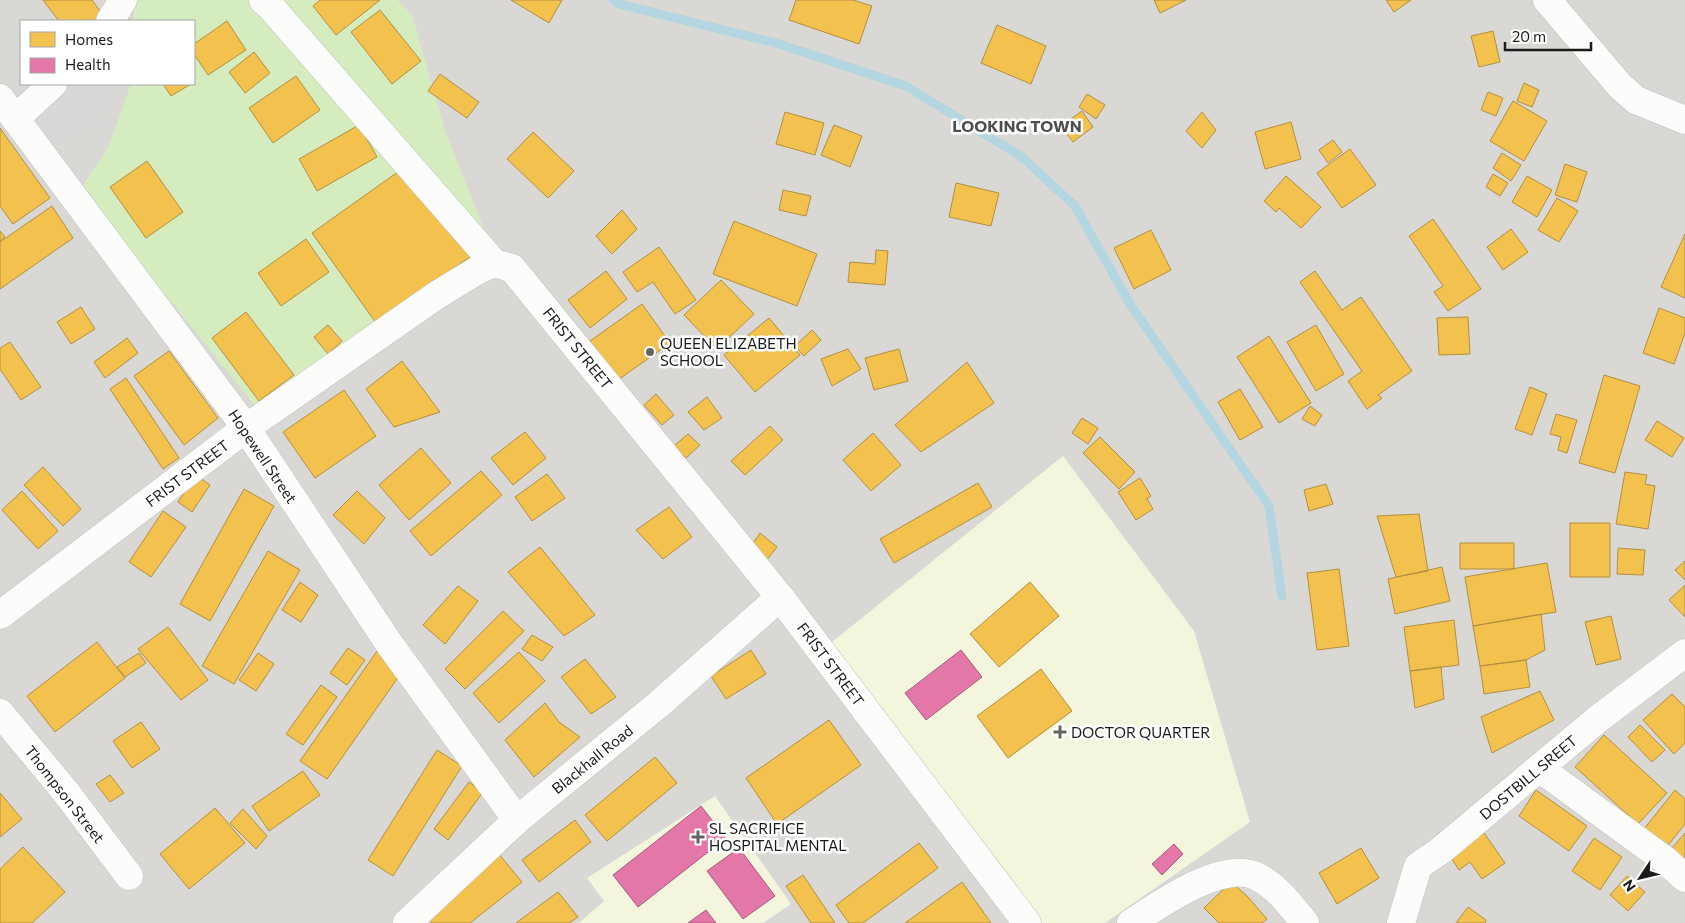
<svg xmlns="http://www.w3.org/2000/svg" width="1685" height="923" font-family="Commissioner,sans-serif">
  <style>
    .residential { fill: #d9d8d5; fill-rule: evenodd }
    .education { fill: #f4f5dd }
    .grass { fill: #d5ecbf }
    .parking { fill: #d8d8d6 }
    .homes { fill: #f2c14e; stroke: #b28f3f }
    .health { fill: #e377a8; stroke: #a75b7e }
    .lines { fill: none; stroke-linecap: round; stroke-linejoin: round }
    .stream { stroke: #b3d6e1; stroke-width: 9 }
    .minor-casing { stroke: #c2c2c0; stroke-width: 29 }
    .minor { stroke: #fcfcfb; stroke-width: 28 }
    .poi-dot { fill: #636361; stroke: #fff; stroke-width: 2 }
    .labels { text-anchor: middle; dominant-baseline: central; stroke-width: 5; stroke-linejoin: round; paint-order: stroke }
    .poi-label { font-size: 15px; fill: #1b1b1b; stroke: #fff; text-anchor: start }
    .street-label { font-size: 15px; fill: #1b1b1b; stroke: #fff }
    .neighbourhood-label { font-size: 16px; font-weight: bold; fill: #4e4e4e; stroke: #fff }
  </style>
  <rect width="100%" height="100%" fill="#eae9e4"/>
  <path class="residential" d="M0 0H1685V923H0ZM21 21H194V84H21Z"/>
  <path class="education" d="M1063 456 1194 631 1250 822 1105 923H1036L832 642Z
    M715 796 791 904 763 923H579L604 901 587 878Z"/>
  <path class="grass" d="M134 0H397L412 15 446 133 492 249 259 411 179 311 78 192 108 148 131 84H194V21H134Z"/>
  <path class="parking" d="M30 84H119L102 128 47 146 7 108Z"/>
  <path class="homes" d="M43 0H92L103 15 94 21H59Z
    M320 0H380L336 35 313 6Z
    M511 0H562L549 23Z
    M796 0H853L872 6 859 44 789 20Z
    M1154 0H1186L1160 13Z
    M1386 0H1411L1394 12Z
    M380 10 421 61 392 84 351 32Z
    M227 21 246 50 208 75 194 54V44Z
    M997 25 1046 46 1031 84 981 63Z
    M1493 31 1500 62 1479 67 1471 36Z
    M254 52 270 73 245 93 229 72Z
    M440 74 479 102 467 118 428 91Z
    M296 76 320 110 273 143 249 108Z
    M1524 83 1539 90 1532 107 1517 101Z
    M163 84H191L171 96Z
    M1488 92 1503 98 1496 116 1481 110Z
    M1087 94 1105 105 1096 119 1079 107Z
    M1513 101 1547 121 1524 161 1490 141Z
    M1082 111 1093 127 1073 142 1061 126Z
    M785 112 824 123 815 155 776 144Z
    M1202 112 1216 130 1202 148 1186 131Z
    M1291 122 1301 159 1265 169 1255 132Z
    M359 125 377 157 317 191 299 159Z
    M834 125 862 136 850 167 821 155Z
    M0 128 50 198 13 224 0 206Z
    M533 132 574 171 548 198 507 159Z
    M1333 140 1342 152 1328 163 1319 150Z
    M1350 149 1376 185 1342 208 1317 173Z
    M1502 153 1521 165 1511 181 1493 168Z
    M147 161 183 212 146 238 110 187Z
    M409 164 474 254 376 323 312 233Z
    M1565 164 1587 172 1577 202 1555 195Z
    M1493 174 1508 183 1500 196 1486 187Z
    M1286 176 1321 207 1301 228 1279 208 1276 212 1264 201Z
    M1527 176 1552 190 1537 217 1512 202Z
    M956 183 999 193 991 226 949 217Z
    M783 190 811 196 806 216 779 210Z
    M1557 198 1578 211 1559 242 1538 230Z
    M52 206 73 238 0 289V242Z
    M622 210 637 229 612 254 596 236Z
    M1433 219 1481 289 1448 311 1434 292 1443 286 1409 236Z
    M734 221 817 254 797 306 713 274Z
    M1511 229 1528 252 1503 270 1487 247Z
    M1151 230 1171 270 1134 289 1114 248Z
    M0 231 5 237 0 241Z
    M1685 234V298L1661 287Z
    M306 239 329 272 281 306 258 273Z
    M659 247 696 300 675 314 653 282 637 292 623 272Z
    M876 250 888 251 885 285 848 282 850 262 875 264Z
    M606 271 627 299 590 328 568 300Z
    M1315 271 1342 310 1361 297 1412 371 1378 395 1382 398 1367 409 1348 381 1362 371 1300 282Z
    M721 280 754 314 717 349 684 315Z
    M642 304 670 343 618 380 590 341Z
    M81 307 95 329 71 344 57 322Z
    M1659 308 1685 318V333L1674 364 1643 353Z
    M246 312 294 375 259 401 212 338Z
    M1468 317 1470 354 1439 355 1437 318Z
    M769 318 800 355 755 392 724 355Z
    M328 325 342 341 328 354 314 337Z
    M1316 325 1344 374 1316 391 1287 342Z
    M812 330 821 340 804 356 795 346Z
    M1269 336 1311 403 1279 423 1237 357Z
    M127 338 138 353 105 378 94 362Z
    M10 342 41 387 21 400 0 369V348Z
    M848 349 861 369 832 386 821 359Z
    M899 349 908 381 874 390 865 358Z
    M169 351 218 418 184 445 134 376Z
    M402 361 440 412 394 427 366 389Z
    M967 362 994 403 921 452 895 425Z
    M1604 375 1640 386 1615 473 1579 463Z
    M126 378 179 458 163 469 110 389Z
    M1530 387 1547 394 1532 435 1515 429Z
    M1240 389 1263 427 1240 440 1218 402Z
    M344 390 376 436 315 478 283 432Z
    M656 394 674 415 662 425 644 405Z
    M707 397 722 418 704 430 688 412Z
    M1310 406 1322 415 1315 426 1302 419Z
    M1556 414 1577 420 1567 453 1558 450 1561 437 1550 434Z
    M1082 418 1098 428 1088 444 1072 433Z
    M1657 421 1684 438 1672 457 1645 440Z
    M770 426 783 440 745 475 731 461Z
    M525 432 546 458 513 485 491 458Z
    M873 433 901 465 871 491 843 460Z
    M688 434 700 445 686 458 674 446Z
    M1100 437 1135 472 1119 489 1083 453Z
    M421 448 451 483 409 520 379 485Z
    M43 467 81 509 63 526 24 485Z
    M481 471 502 495 431 556 410 531Z
    M1625 472 1647 475 1645 484 1655 486 1648 529 1616 524Z
    M547 474 565 498 532 521 515 497Z
    M196 475 210 485 192 512 178 502Z
    M1140 478 1151 496 1147 499 1153 509 1136 520 1118 492Z
    M978 483 992 507 894 563 880 539Z
    M1326 484 1333 504 1309 511 1304 490Z
    M244 489 274 506 210 621 180 604Z
    M22 491 58 531 38 549 2 510Z
    M357 491 385 518 364 544 333 515Z
    M669 507 692 537 663 559 636 530Z
    M163 511 186 527 151 577 129 562Z
    M1419 514 1428 571 1396 577 1377 516Z
    M1570 523H1610V577H1570Z
    M760 533 777 547 762 566 747 552Z
    M1460 543H1514V569H1460Z
    M540 547 595 615 564 636 508 572Z
    M1618 548 1645 550 1643 575 1617 574Z
    M268 551 300 570 234 684 202 666Z
    M1685 561V580L1675 570Z
    M1547 563 1556 612 1473 626 1465 577Z
    M1442 567 1450 601 1395 614 1388 579Z
    M1339 569 1349 646 1317 650 1307 573Z
    M300 582 318 595 301 622 282 610Z
    M1030 582 1059 616 999 667 970 634Z
    M1685 585V617L1669 600Z
    M458 586 478 601 445 644 423 625Z
    M503 611 524 631 465 689 445 669Z
    M1541 614 1545 650 1526 660 1480 666 1473 626Z
    M1611 616 1621 659 1596 665 1585 622Z
    M1454 620 1459 665 1410 671 1404 627Z
    M168 627 208 680 181 700 138 649Z
    M532 635 553 647 542 661 522 649Z
    M97 642 125 678 55 732 27 696Z
    M348 648 365 660 347 685 330 673Z
    M751 650 766 674 726 699 711 676Z
    M377 651 404 669 327 779 300 761Z
    M519 652 545 681 499 723 473 693Z
    M139 653 146 663 125 677 117 667Z
    M258 653 274 664 256 691 239 680Z
    M585 659 616 697 591 714 561 677Z
    M1526 660 1530 687 1484 694 1480 666Z
    M1441 667 1444 699 1415 708 1410 671Z
    M1041 669 1072 711 1008 758 977 716Z
    M321 685 337 697 303 745 286 734Z
    M1540 691 1554 720 1492 753 1481 717Z
    M1672 694 1685 707V743L1674 754 1643 720Z
    M545 703 559 722 580 737 534 777 505 740Z
    M829 720 861 765 777 824 746 778Z
    M141 722 160 749 132 768 113 741Z
    M1640 725 1665 750 1652 762 1628 737Z
    M1604 735 1667 793 1638 824 1575 767Z
    M437 750 462 766 393 876 368 860Z
    M655 757 677 783 607 841 585 815Z
    M303 771 320 795 269 831 252 806Z
    M110 775 124 793 110 802 96 784Z
    M469 782 483 792 448 840 434 829Z
    M1536 790 1587 826 1569 851 1519 816Z
    M1675 790 1685 799V824L1666 848 1644 829Z
    M0 793 22 819 0 837Z
    M215 808 245 843 189 889 160 854Z
    M243 809 267 836 256 849 230 823Z
    M575 820 591 842 539 882 522 860Z
    M1482 830 1505 863 1482 879 1470 862 1459 870 1448 853Z
    M1685 833V861L1672 848Z
    M1594 838 1622 857 1600 890 1572 871Z
    M919 843 938 868 863 923H849L836 905Z
    M23 847 65 892 32 923H0V869Z
    M1361 848 1379 878 1337 904 1319 873Z
    M498 853 522 882 470 923H432L424 912Z
    M803 875 835 923H811L786 886Z
    M1627 876 1645 892 1628 911 1610 895Z
    M962 882 991 923H905Z
    M1231 882 1247 896 1267 919 1262 923H1219L1204 908Z
    M558 892 578 917 569 923H516Z
    M1468 907 1486 920 1485 923H1456Z"/>
  <path class="health" d="M961 650 982 677 926 720 905 693Z
    M701 806 726 838 638 907 613 875Z
    M1174 844 1183 854 1162 875 1152 864Z
    M739 848 775 896 743 919 707 871Z
    M706 910 716 923H688Z"/>
  <g class="lines">
    <path class="stream" d="M613 0 619 4 776 43 906 86 1022 157 1075 206 1130 304 1269 506 1282 596"/>
    <defs>
      <path id="minor" d="M263 0 270 6 494 263
        M1547 0 1620 86 1636 100 1685 120
        M110 21 123 0
        M0 98 246 428 388 642 517 820
        M15 119 53 84
        M0 615 246 428 437 295 478 270 494 263 512 268 780 597 1027 923
        M0 713 65 791 129 876
        M1539 768 1665 860 1685 878
        M407 923 517 820 659 704 780 597
        M1131 923C1159 905 1222 860 1256 876 1277 886 1291 906 1305 923
        M1401 923 1418 866 1440 851 1598 719 1685 653"/>
    </defs>
    <use href="#minor" class="minor-casing"/>
    <use href="#minor" class="minor"/>
  </g>
  <g class="poi-dot">
    <circle cx="650" cy="352" r="5"/>
    <path d="M1057.5 724.5h5v5h5v5h-5v5h-5v-5h-5v-5h5z"/>
    <path d="M695.5 829.5h5v5h5v5h-5v5h-5v-5h-5v-5h5z"/>
  </g>
  <g class="labels">
    <g class="poi-label">
      <text x="660" y="343">QUEEN ELIZABETH<tspan x="660" dy="17">SCHOOL</tspan></text>
      <text x="1071" y="732">DOCTOR QUARTER</text>
      <text x="709" y="828">SL SACRIFICE<tspan x="709" dy="17">HOSPITAL MENTAL</tspan></text>
    </g>
    <g class="street-label">
      <text transform="translate(578 348) rotate(51)">FRIST STREET</text>
      <text transform="translate(263 456) rotate(56)">Hopewell Street</text>
      <text transform="translate(187 473) rotate(-37)">FRIST STREET</text>
      <text transform="translate(831 664) rotate(53)">FRIST STREET</text>
      <text transform="translate(592 759) rotate(-39)">Blackhall Road</text>
      <text transform="translate(1528 777) rotate(-40)">DOSTBILL SREET</text>
      <text transform="translate(65 794) rotate(52)">Thompson Street</text>
    </g>
    <g class="neighbourhood-label">
      <text x="1017" y="125">LOOKING TOWN</text>
    </g>
  </g>
  <rect x="20" y="20" width="175" height="65" fill="#ffffff" stroke="#a4a4a4"/>
  <rect x="30" y="32" width="25" height="15" fill="#f2c14e" stroke="#a4a4a4"/>
  <text x="65" y="45" font-size="15" fill="#1b1b1b">Homes</text>
  <rect x="30" y="58" width="25" height="15" fill="#e377a8" stroke="#a4a4a4"/>
  <text x="65" y="70" font-size="15" fill="#1b1b1b">Health</text>
  <g transform="translate(1640 878) rotate(235)" stroke="#ffffff" stroke-width="4" paint-order="stroke">
  <path d="M0-4L9 19L0 12L-9 19Z" fill="#1b1b1b"/>
  <text y="-8" font-size="14" font-weight="bold" text-anchor="middle" fill="#1b1b1b">N</text>
  </g>
  <path d="M1505 42v8h86v-8" fill="none" stroke="#1b1b1b" stroke-width="2.5"/>
  <text x="1512" y="42" font-size="15" fill="#1b1b1b" stroke="#ffffff" stroke-width="4" paint-order="stroke">20 m</text>
</svg>
